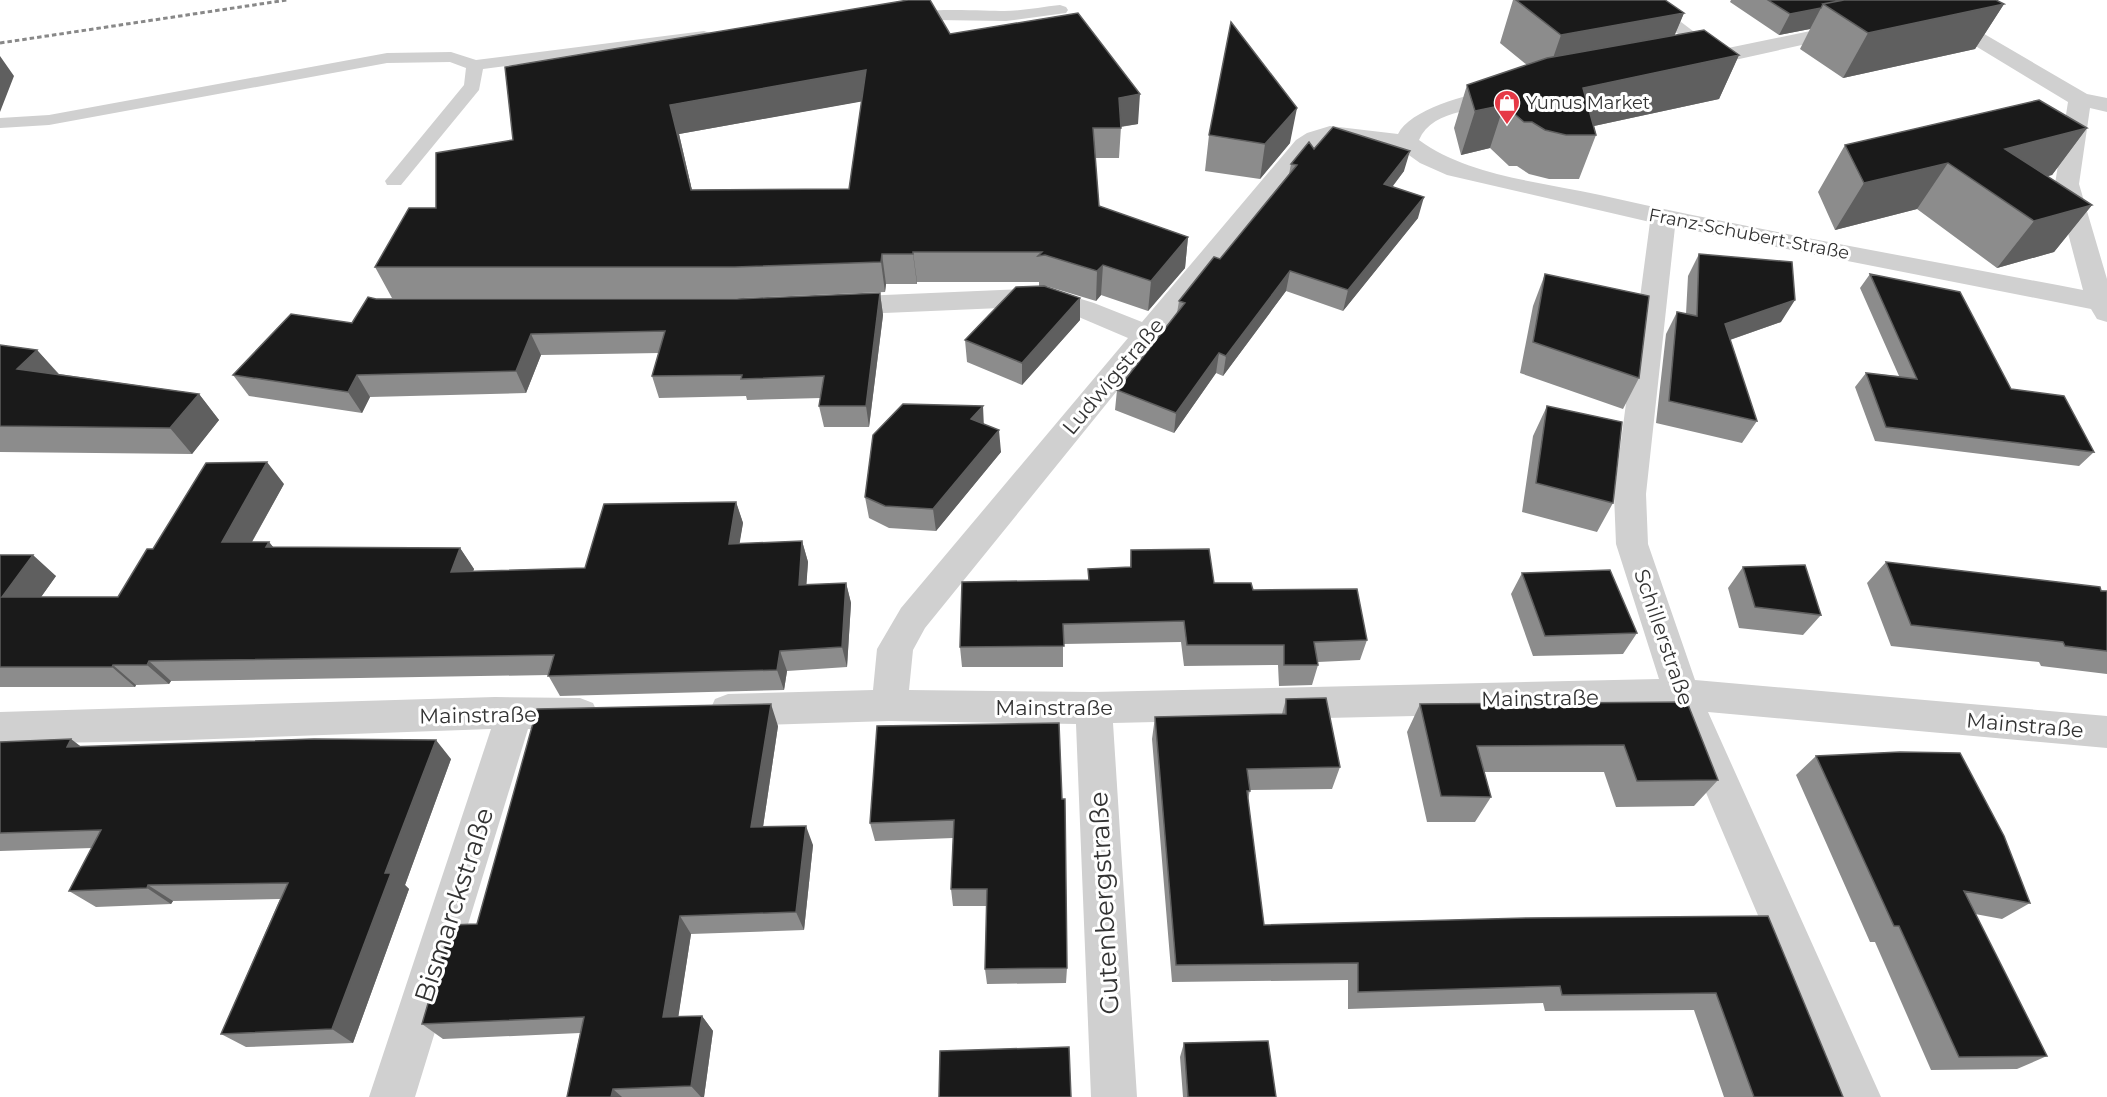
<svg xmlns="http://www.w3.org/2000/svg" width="2107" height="1097" font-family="Montserrat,sans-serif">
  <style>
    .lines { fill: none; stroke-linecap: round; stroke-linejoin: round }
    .service { fill: #d0d0d0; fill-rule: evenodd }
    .minor { fill: #d0d0d0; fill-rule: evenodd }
    .rail { stroke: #888; stroke-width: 3; stroke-dasharray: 4.5 3; stroke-linecap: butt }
    .wall { fill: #8c8c8c; fill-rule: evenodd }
    .shaded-wall { fill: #5f5f5f }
    .building { fill: #1a1a1a; stroke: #5f5f5f; stroke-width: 1.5; fill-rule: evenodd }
    .labels { text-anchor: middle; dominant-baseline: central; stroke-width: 6; stroke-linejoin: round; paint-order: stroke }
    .far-poi-label { font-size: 18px; fill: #333; stroke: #fff; text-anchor: start }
    .far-street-label { font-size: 18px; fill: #333; stroke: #fff }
    .street-label { font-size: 21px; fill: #333; stroke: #fff }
    .near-street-label { font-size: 26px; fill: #333; stroke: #fff }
  </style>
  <rect width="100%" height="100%" fill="#fff"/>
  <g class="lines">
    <path class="service" d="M1634 0H1652L1722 53 1714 58 1708 57Z
      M1060 5 1066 7 1068 10 1066 13 1006 21 936 20 905 23 897 18C907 6 985 11 1004 11 1022 11 1041 7 1060 5Z
      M704 31 710 33 712 36 710 39 483 69 479 90 401 185H387L385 181 464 85 466 68 450 62 387 63 49 125 0 128V118L49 115 387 53 451 52 476 60Z"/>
    <path class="minor" d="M1943 12 1950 14 2087 94 2107 98V112L2090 108 2079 184 2107 279V322L2097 319 2091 309 1675 227 1646 494 1648 544 1695 680 2107 716V748L1708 712 1881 1097H1835L1671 710 1113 723 1137 1097H1091L1076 724 889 721 728 726 715 721 710 710 715 699 728 694 873 690 877 649 901 608 1128 338 1074 315 1044 306 838 315 828 312 824 306 828 300 838 297 1045 288 1094 303 1142 322 1296 140 1307 133 1330 126 1398 134C1411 107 1485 86 1513 93L1516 98 1513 103C1484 110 1433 107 1419 140 1468 176 1541 182 1600 195 1760 231 1922 259 2083 290L2055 184 2068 102 1936 22 1933 18 1936 14ZM1332 140 1399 148 1420 163 1447 175 1650 222 1614 494 1616 544 1659 679 1094 692 909 690 913 650 925 628 1312 150Z
      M1849 23 1856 25 1860 29 1856 33 1694 69 1686 67 1683 62 1686 57 1694 55Z
      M495 697 580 698 593 703 598 714 593 725 580 730 528 729 415 1097H369L491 729 158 741 0 744V712Z"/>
    <path class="rail" d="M0 43 287 0"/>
  </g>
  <path class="wall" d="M1513 0H1665L1684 13 1674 36 1739 55 1719 99 1594 126 1596 135 1579 179H1549L1529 174 1517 166H1509L1490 148 1461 155 1454 128 1467 85 1527 65 1500 43Z
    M1731 0H1996L2004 4 1975 49 1843 78 1800 49 1810 29 1779 35 1730 2Z
    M950 34 1138 124 1121 127 1119 158H1095L1099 206 1188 237 1185 268 1148 311 1101 295 1096 301 1046 286H1039V282H917V284H886L885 292 743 298H392L375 267 436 208 513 140ZM862 101 849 189 692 190 679 134Z
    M2087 128 2052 175 2047 176 2092 205 2054 252 1997 268 1917 209 1835 230 1818 192 1845 145Z
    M1209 135 1290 143 1260 179 1205 171Z
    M1314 149 1404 171 1393 186 1418 218 1343 311 1286 291 1223 376 1216 373 1174 433 1115 410 1117 390 1177 313 1179 301 1220 259 1289 174 1291 164Z
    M1699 254 1781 322 1730 340 1757 421 1742 443 1656 423 1666 334 1677 312 1686 314 1688 276Z
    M1545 274 1639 378 1623 409 1520 373 1533 306Z
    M1870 274 2011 389 2094 452 2079 466 1875 441 1855 387 1866 373 1899 376 1860 288Z
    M880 293 883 315 869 427H824L819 406 821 398 747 400 746 396 659 398 652 376 659 353 541 355 526 393 370 397 362 413 249 396 233 375 352 323 376 299H737Z
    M1080 298V320L1022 385 967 362 965 340Z
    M0 345 37 350 59 374 199 394 219 420 192 454 0 452Z
    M1547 406 1613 503 1597 532 1522 512 1533 436Z
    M984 424 1001 452 936 531 889 528 869 518 865 497Z
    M284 484 252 542H269L273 547 460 548 474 569 473 571 585 568 736 502 743 523 739 544 802 541 808 562 806 585 846 583 851 603 847 667 787 671 784 690 560 696 548 675 171 681 169 684 136 685 135 687H0V555L56 576 41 597H118L153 549Z
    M1131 550 1214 583 1253 590 1367 640 1360 660 1318 662V665L1312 685 1279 686 1278 665 1184 666 1181 642 1063 644V667H962L960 647 1088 580V569L1130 567Z
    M1886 562 2107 591V674L2041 666 2039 662 1891 646 1867 583Z
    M1743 567 1821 615 1803 635 1739 628 1728 588Z
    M1522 573 1637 633 1623 654 1533 656 1511 594Z
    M1286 699 1340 767 1332 789 1250 790 1248 800 1264 925 1768 916 1843 1097H1724L1694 1010 1545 1011 1543 1003 1348 1009V980L1172 982 1152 739 1155 717 1282 714Z
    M1687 702 1718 780 1694 806 1616 807 1604 772H1484L1491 797 1475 822H1427L1407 732 1420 704Z
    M1059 723 1067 968 1066 983 987 984 985 969 987 906H953L951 889 953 838 875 841 870 823Z
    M778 726 763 827 813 845 804 930 691 934 678 1017 702 1016 713 1031 704 1097H567L580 1033 443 1039 422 1024 477 924Z
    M0 742 81 747 451 759 405 885 409 889 353 1043 246 1047 221 1034 280 899 173 901 171 904 96 907 69 891 92 848 0 851Z
    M1816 756 2030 903 2002 919 1975 914 2047 1056 2017 1069 1931 1070 1875 942H1870L1796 775Z
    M1184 1043 1276 1097H1183L1180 1057Z"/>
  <path class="shaded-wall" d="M2004 4 1975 49 1843 78 1868 33Z
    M1821 8 1810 29 1779 35 1790 14Z
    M1684 13 1665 58 1545 81 1561 35Z
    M1739 55 1719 99 1566 132 1583 88Z
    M0 56 14 76 0 112Z
    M866 70 870 100 679 134 699 221 691 190 670 105Z
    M1140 94 1138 124 1118 127 1119 98Z
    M1504 105 1490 148 1461 155 1475 111Z
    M1297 108 1290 143 1260 179 1265 144Z
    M2087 128 2052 175 1990 191 2005 149Z
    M1410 151 1404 171 1379 204 1384 184Z
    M1948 163 1917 209 1835 230 1864 183Z
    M1424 197 1418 218 1343 311 1348 290Z
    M2092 205 2054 252 1997 268 2034 221Z
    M1188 237 1185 268 1148 311 1151 281Z
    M913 252 917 282V284L913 254Z
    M882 254 886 284 885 292 881 262Z
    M1103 265 1101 295 1096 301 1097 271Z
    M1290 271 1286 291 1223 376 1226 356Z
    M880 293 883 315 869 427 866 406Z
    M1080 298V320L1022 385V363Z
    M1795 300 1781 322 1712 346 1725 324Z
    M531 334 541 355 526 393 516 371Z
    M37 350 61 377 17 369Z
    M1219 353 1216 373 1174 433 1176 413Z
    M357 375 370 397 362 413 348 392Z
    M199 394 219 420 192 454 170 428Z
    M983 406 984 428 971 419Z
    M999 430 1001 452 936 531 933 509Z
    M267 462 284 484 240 563 222 542Z
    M736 502 743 523 736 565 729 544Z
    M802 541 808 562 805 606 799 585Z
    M269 542 286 563 266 547Z
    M460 548 474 569 465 593 451 572Z
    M33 555 56 576 26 618 2 597Z
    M846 583 851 603 847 667 842 647Z
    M780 651 787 671 784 690 777 670Z
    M149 661 171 681 169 684 147 665Z
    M113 665 136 685 135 687 112 667Z
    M771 704 778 726 760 847 751 827Z
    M71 739 96 758 67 747Z
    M436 740 451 759 405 885 409 889 353 1043 332 1029 385 873Z
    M806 826 813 845 804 930 796 912Z
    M148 885 173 901 171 904 147 888Z
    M680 916 691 934 676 1032 663 1017Z
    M702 1016 713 1031 704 1097H701L691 1086Z
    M613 1089 622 1097H611Z"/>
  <path class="building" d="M908 0H930L950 34 1078 13 1140 94 1119 98 1121 128H1093L1099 206 1188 237 1151 281 1103 265 1097 271 1045 255 1038 256 1042 252H913V254H882L881 262 735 267H375L409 208H436V153L513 140 505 67ZM866 70 849 189 691 190 670 105Z
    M1516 0H1665L1684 13 1561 35Z
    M1768 0H1844L1823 4 1821 8 1790 14Z
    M1844 0H1996L2004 4 1868 33 1823 4Z
    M1231 22 1297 108 1265 144 1209 135Z
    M1704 30 1739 55 1583 88 1596 135H1566L1545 130 1532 122H1524L1504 105 1475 111 1467 85 1547 58Z
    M2039 100 2087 128 2005 149 2092 205 2034 221 1948 163 1864 183 1845 145Z
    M1333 127 1410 151 1384 184 1424 197 1348 290 1290 271 1226 356 1219 353 1176 413 1117 390 1185 303 1179 301 1214 257 1220 259 1297 165 1291 164 1309 142 1314 149Z
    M1699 254 1792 262 1795 300 1725 324 1757 421 1669 401 1677 312 1697 316Z
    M1545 274 1649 296 1639 378 1533 342Z
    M1870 274 1960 292 2011 389 2064 396 2094 452 1886 427 1866 373 1917 379Z
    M1044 286 1080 298 1022 363 965 340 1016 287Z
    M880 293 866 406H819L824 376 741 379 742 375 652 376 665 331 531 334 516 371 357 375 348 392 233 375 291 314 352 323 368 297 376 299H737Z
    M0 345 37 350 17 369 199 394 170 428 0 426Z
    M903 404 983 406 971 419 999 430 933 509 885 506 865 497 873 435Z
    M1547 406 1622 422 1613 503 1536 483Z
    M267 462 222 542H269L266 547 460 548 451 572 585 568 604 504 736 502 729 544 802 541 799 585 846 583 842 647 780 651 777 670 548 676 554 655 149 661 147 665H113L112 667H0V555H33L2 597H118L147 549H153L206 463Z
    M1209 549 1214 583H1251L1253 590 1357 589 1367 640 1314 642 1318 665H1284V645H1187L1184 621 1063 624 1064 646 960 647 962 582 1089 580 1088 569 1131 567V550Z
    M1886 562 2100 587 2101 591H2107V651L2065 646 2063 642 1911 625Z
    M1805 565 1821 615 1755 607 1743 567Z
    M1610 570 1637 633 1545 636 1522 573Z
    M1326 698 1340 767 1247 769 1250 791H1247L1264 925 1527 918 1768 916 1843 1097H1754L1716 993 1562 995 1560 986 1358 992V963L1176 965 1155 717 1286 714V699Z
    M1687 702 1718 780 1637 781 1624 745 1477 746 1491 797 1441 796 1420 704Z
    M771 704 751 827 806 826 796 912 680 916 663 1017 702 1016 691 1086 613 1089 611 1097H567L584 1017 422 1024 451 925 477 924 537 709Z
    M1059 723 1062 799H1065L1067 968 985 969 987 889H951L954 820 870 823 877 726Z
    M71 739 67 747 314 739 436 740 385 873H391L332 1029 221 1034 288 883 148 885 147 888 69 891 101 830 0 833V742Z
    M1900 752 1960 753 2004 836 2030 903 1964 891 2047 1056 1959 1057 1899 926H1894L1816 756Z
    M1268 1041 1276 1097H1188L1184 1043Z
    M1069 1047 1071 1097H939L940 1051Z"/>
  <defs>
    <symbol id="shop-pin" viewBox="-11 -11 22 30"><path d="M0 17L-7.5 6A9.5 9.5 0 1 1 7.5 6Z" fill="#e63946" stroke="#fff"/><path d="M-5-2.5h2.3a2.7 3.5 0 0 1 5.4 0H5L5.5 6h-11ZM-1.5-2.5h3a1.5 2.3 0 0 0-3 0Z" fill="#fff"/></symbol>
  </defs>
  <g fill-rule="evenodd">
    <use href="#shop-pin" x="1492" y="88" width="30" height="40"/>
  </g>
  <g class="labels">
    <g class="far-poi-label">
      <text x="1526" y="103">Yunus Market</text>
    </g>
    <g class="far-street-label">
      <text transform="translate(1749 234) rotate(11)">Franz-Schubert-Straße</text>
    </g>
    <g class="street-label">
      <text transform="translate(1113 376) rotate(-50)">Ludwigstraße</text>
      <text transform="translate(1664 637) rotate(71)">Schillerstraße</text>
      <text transform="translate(1540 698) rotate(-1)">Mainstraße</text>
      <text x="1054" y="707">Mainstraße</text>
      <text transform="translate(478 715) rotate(-1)">Mainstraße</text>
      <text transform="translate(2025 725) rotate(5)">Mainstraße</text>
    </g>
    <g class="near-street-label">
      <text transform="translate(1104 903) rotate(-93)">Gutenbergstraße</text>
      <text transform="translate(454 905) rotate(-72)">Bismarckstraße</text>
    </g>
  </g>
</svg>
